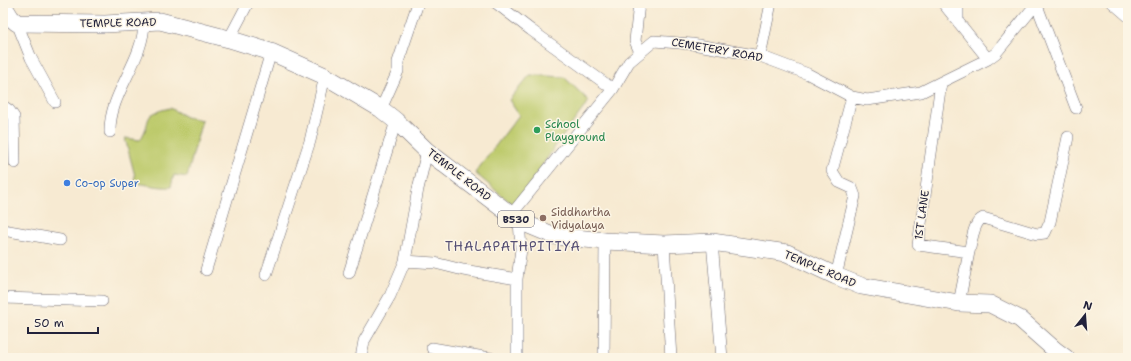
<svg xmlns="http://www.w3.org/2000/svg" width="1131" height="361" font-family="'Shantell Sans',sans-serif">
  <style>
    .green { fill: #bdca6c; stroke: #707654 }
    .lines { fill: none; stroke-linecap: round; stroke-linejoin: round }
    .street-casing { stroke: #6d6870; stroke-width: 12 }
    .primary-casing { stroke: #6d6870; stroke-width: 18 }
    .street { stroke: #fff; stroke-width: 11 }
    .primary { stroke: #fff; stroke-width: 17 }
    .leisure-dot { fill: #2e9e5b; stroke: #fcf5e5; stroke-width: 1.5 }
    .shop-dot { fill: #3f7fe0; stroke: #fcf5e5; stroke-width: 1.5 }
    .education-dot { fill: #8d6e63; stroke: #fcf5e5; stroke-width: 1.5 }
    .labels { text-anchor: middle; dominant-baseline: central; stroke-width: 3; stroke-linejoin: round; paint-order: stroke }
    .shield { fill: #fcf5e5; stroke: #63616e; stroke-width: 1 }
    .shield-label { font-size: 10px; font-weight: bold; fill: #22223b }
    .street-label { font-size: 11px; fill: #22223b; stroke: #fcf5e5 }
    .leisure-label { font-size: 11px; fill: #27864d; stroke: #fcf5e5; text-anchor: start }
    .shop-label { font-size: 11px; fill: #366cbe; stroke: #fcf5e5; text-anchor: start }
    .education-label { font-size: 11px; fill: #785e54; stroke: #fcf5e5; text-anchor: start }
    .quarter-label { font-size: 13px; letter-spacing: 1px; fill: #544e74; stroke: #fcf5e5 }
  </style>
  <rect width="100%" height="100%" fill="#fcf5e5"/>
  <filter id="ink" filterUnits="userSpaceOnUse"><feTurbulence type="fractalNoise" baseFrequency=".025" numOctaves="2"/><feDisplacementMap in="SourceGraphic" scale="8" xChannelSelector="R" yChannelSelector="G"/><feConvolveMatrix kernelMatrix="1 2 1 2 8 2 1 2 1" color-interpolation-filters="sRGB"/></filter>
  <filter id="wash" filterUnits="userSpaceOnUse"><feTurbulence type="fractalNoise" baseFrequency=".012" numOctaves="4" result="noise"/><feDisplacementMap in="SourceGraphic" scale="16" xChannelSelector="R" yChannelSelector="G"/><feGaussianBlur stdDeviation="0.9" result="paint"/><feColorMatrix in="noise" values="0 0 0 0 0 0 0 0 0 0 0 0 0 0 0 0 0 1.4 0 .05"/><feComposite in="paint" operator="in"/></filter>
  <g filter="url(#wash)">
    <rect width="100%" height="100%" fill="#f7ead2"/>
    <path class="green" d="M530 75 564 77 589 101 556 145 527 188 512 204 475 173 519 115 509 100Z
      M170 108 186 117 202 120 187 177 174 175 171 187C158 188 147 184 134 183L135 176 125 138 140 140C154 119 139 115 170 108Z"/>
  </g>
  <g filter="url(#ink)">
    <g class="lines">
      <defs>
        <path id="street" d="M496 3 531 30 613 89
          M639 3 635 41 640 52
          M943 3 988 59
          M1036 3 1076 108
          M1113 3 1128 16
          M958 22V3
          M17 23 31 58 55 102
          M229 39 248 3
          M760 56 771 3
          M941 83 918 245 969 252 959 303
          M3 106 9 110 14 117 15 163
          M381 109 398 71V62L418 3
          M110 132C109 93 144 61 144 22
          M511 215 613 89 629 62 654 41 692 44 760 56 808 74 852 97 867 100 921 92 988 59 996 53 1037 3
          M3 230 60 240
          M712 242 722 358
          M664 244 671 358
          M969 252C972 242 973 222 983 218L1037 234 1045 233 1050 222 1068 137
          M405 261 418 189 427 151
          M206 270 271 52
          M349 273 396 121
          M266 275 310 141 325 76
          M836 276 855 196 852 188 839 182 832 171 852 97
          M3 298 102 301
          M432 348 490 358
          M361 358 364 341 390 296 405 261 435 263 463 270 517 279
          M517 358V279L521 249 519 221
          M604 358 605 241"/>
        <path id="primary" d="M3 5 11 18 17 23 105 24 160 21 229 39 271 52 325 76 381 109 396 121 427 151 511 215 519 221 555 236 605 241 664 244 712 242 787 253 836 276 861 286 959 303 990 304 1020 319 1055 350 1066 358"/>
      </defs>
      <use href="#street" class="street-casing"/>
      <use href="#primary" class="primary-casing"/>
      <use href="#street" class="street"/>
      <use href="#primary" class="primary"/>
    </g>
  </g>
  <circle class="leisure-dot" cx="537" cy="130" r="4"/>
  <circle class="shop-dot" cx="67" cy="183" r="4"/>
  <circle class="education-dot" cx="543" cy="218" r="4"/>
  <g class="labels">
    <rect class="shield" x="498" y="211" width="36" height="16" rx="3"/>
    <g class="shield-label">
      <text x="516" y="219">B530</text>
    </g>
    <g class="street-label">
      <text transform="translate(118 23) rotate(-1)">TEMPLE ROAD</text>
      <text transform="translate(717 50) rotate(10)">CEMETERY ROAD</text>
      <text transform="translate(459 175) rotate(38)">TEMPLE ROAD</text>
      <text transform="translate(922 215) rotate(-82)">1ST LANE</text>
      <text transform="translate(820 269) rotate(23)">TEMPLE ROAD</text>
    </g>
    <g class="leisure-label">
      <text x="545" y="124">School<tspan x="545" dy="13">Playground</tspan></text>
    </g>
    <g class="shop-label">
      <text x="75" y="183">Co-op Super</text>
    </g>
    <g class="education-label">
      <text x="551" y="212">Siddhartha<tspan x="551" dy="13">Vidyalaya</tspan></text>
    </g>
    <g class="quarter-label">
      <text x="513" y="246">THALAPATHPITIYA</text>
    </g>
  </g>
  <rect width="1131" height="361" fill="none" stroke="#fcf5e5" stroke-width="16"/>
  <g transform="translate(1085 315) rotate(17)" stroke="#fcf5e5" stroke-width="3" paint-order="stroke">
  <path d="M0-3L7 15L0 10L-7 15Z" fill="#22223b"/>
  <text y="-6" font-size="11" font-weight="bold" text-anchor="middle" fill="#22223b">N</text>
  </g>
  <path d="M28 327v6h70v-6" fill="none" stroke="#22223b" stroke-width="2"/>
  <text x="34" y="327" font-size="12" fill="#22223b" stroke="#fcf5e5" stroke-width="3" paint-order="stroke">50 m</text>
</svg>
